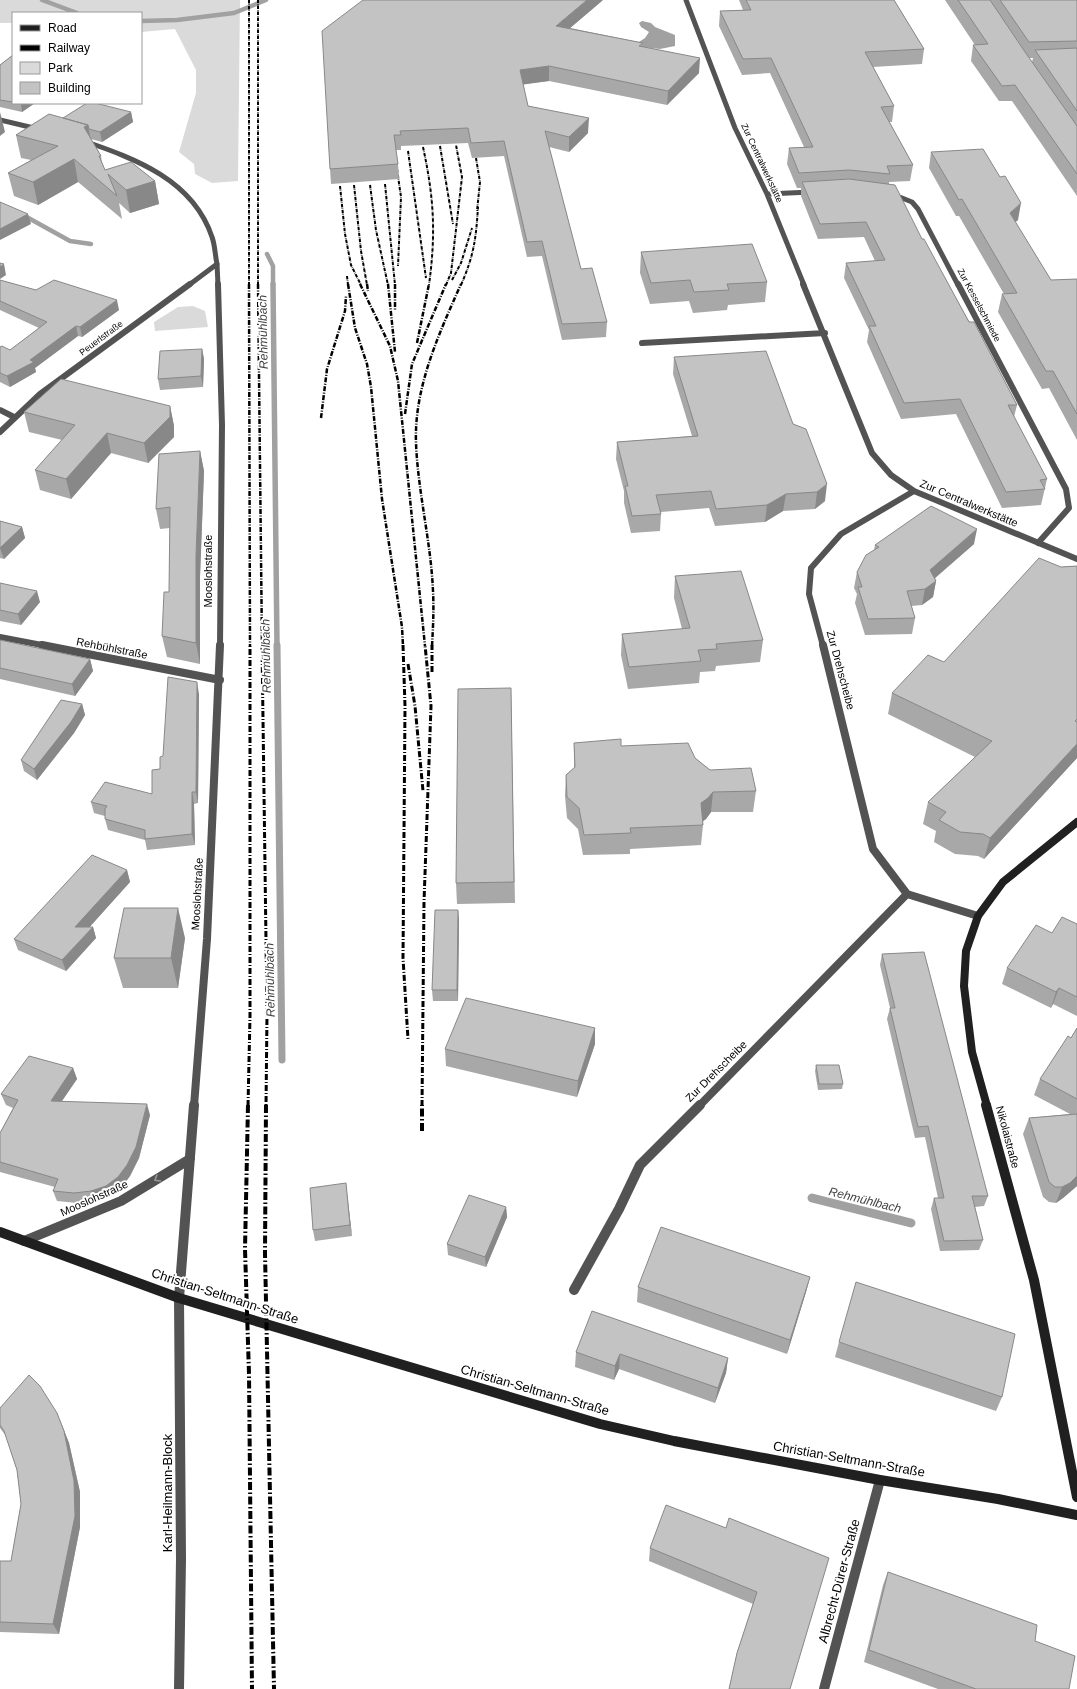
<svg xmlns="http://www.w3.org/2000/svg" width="1077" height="1689" font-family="Helvetica,sans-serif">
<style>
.green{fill:#dadada}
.water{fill:#a1a1a1}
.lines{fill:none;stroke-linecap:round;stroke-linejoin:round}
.stream-far3{stroke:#a1a1a1;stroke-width:4.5}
.stream-far2{stroke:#a1a1a1;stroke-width:5.5}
.stream-far1{stroke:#a1a1a1;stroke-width:7}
.stream{stroke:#a1a1a1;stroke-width:9}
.minor-far3{stroke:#535353;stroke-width:5}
.minor-far2{stroke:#535353;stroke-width:6}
.minor-far1{stroke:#535353;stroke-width:8}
.minor{stroke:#535353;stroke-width:10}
.tertiary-far1{stroke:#535353;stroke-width:5}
.tertiary{stroke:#535353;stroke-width:6}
.secondary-far1{stroke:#202020;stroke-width:8}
.secondary{stroke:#202020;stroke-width:10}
.rail-far3{stroke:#000;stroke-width:2;stroke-dasharray:3.5 1 0.5 1;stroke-linecap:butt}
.rail-far2{stroke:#000;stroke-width:2.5;stroke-dasharray:5 1.5 1 1.5;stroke-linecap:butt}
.rail-far1{stroke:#000;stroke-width:3;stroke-dasharray:6 2 1 2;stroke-linecap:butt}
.rail{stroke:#000;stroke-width:4;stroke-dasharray:8 2.5 1.5 2.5;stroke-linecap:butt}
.wall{fill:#a8a8a8;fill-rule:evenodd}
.shaded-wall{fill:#888}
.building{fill:#c3c3c3;stroke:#888}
.oneway{stroke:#989898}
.labels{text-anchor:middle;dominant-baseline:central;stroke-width:4;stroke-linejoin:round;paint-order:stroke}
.far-street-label{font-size:9px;fill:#000;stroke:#fff}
.street-label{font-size:11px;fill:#000;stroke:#fff}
.water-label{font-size:12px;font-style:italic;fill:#424242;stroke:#fff}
.near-street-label{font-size:13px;fill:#000;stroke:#fff}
</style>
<rect width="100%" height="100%" fill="#fff"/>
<path class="green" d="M0 0H240L238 181 212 183 195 174 194 164 179 152 196 93V70L175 29 141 32V13H13V23H0Z
M193 306 205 311 208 327 155 331 154 322 178 307Z"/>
<path class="water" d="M642 21 651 23 655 27 675 35V46L660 49 642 47 639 42 645 38 649 32 641 27 639 23Z"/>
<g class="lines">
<path class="stream-far3" d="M42 0 77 13
M141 21 177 20 234 13 266 0
M23 215 70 241 91 244
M267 254 273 266V285"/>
<path class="stream-far2" d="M273 284 277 646"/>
<path class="stream-far1" d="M277 645 282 1060"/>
<path class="stream" d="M812 1198 911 1223"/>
<path class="minor-far3" d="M686 0 735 128 767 194 804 285
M767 194 811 192
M892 194 912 202 918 209 958 285
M217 264 218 285"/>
<path class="minor-far2" d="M218 284 222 425 220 646
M803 284 872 453 891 475 914 491 1077 559
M958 284 1066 489 1069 508 1038 543
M642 343 825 333
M0 410 14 417
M0 637 47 646
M823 646 809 594 811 568 841 534 914 491"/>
<path class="minor-far1" d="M42 645 220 680
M823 645 873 849 907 894 978 916
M194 1106 207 939 220 645
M699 1106 907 894"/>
<path class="minor" d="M24 1241 121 1201 190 1159
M574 1290 619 1209 640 1165 700 1105
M179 1689 181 1559 179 1298 194 1105
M824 1689 880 1480"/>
<path class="tertiary-far1" d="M0 120 38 129
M84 141C136 159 193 180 212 237 215 245 215 255 217 264L189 285"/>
<path class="tertiary" d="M0 432 40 394 190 284"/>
<path class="secondary-far1" d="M987 1106 972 1052 964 986 966 951 978 916 1003 882 1077 822"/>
<path class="secondary" d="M986 1105 1034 1280 1077 1497
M0 1232 179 1298 600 1424 674 1441 880 1480 998 1499 1077 1515"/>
<path class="rail-far3" d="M249 0V285
M440 146 453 224
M423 147C434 198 436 233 429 285
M408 151 426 278
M476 158 480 182 477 211
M397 169 401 197 398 266
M385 184 395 285
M354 185 361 251 367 285
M370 185 376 230 388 285
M340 186 345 234 351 265 361 285
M347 276 348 285
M452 280 461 263 472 228
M258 285V0
M446 285 451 273 462 177 456 145
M461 285C474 255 476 239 478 207"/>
<path class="rail-far2" d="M249 284 250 646
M258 284 262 646
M348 284 355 328 367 364 371 387 382 499 402 627 403 646
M360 284 390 346 398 381 425 646
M367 284 368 291
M388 284 395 352
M395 284V310
M417 343 429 284
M405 414 412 364 446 284
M321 418 327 369 345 311 346 296
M432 646C433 628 434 610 433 591 431 542 418 493 416 443 414 387 439 334 461 284"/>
<path class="rail-far1" d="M262 645 267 1015 266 1106
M403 645 405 706 403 958 408 1039
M408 664 415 706 423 791
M432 672V645
M248 1106 250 1016V645
M422 1106 424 902 431 706 425 645"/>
<path class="rail" d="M248 1105 245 1249 249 1374 252 1689
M266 1105 265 1253 274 1689
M422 1131V1105"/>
</g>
<path class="wall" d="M603 0 570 28 643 43 642 47 699 73 667 105 549 81 523 84 528 106 588 133 569 152 549 147 581 269 607 322 606 337 562 340 542 256 527 257 504 156 472 158 468 143 401 146V150H396L398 164 399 179 331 184 330 169Z
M739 0H894L924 49 922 64 873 67 894 106 892 122H889L913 165 910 181 889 182V185L922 239 1017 405 1014 417 1047 479 1041 505 1002 508 956 414 901 419 867 342 869 330 844 278 846 263 875 261 864 237 818 239 801 196V188H797L787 164 789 148 804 147 770 73 742 75 719 26 720 11 743 10Z
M945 0H1077V196L1012 101H999L971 61 973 45H975ZM1029 58H1033L1032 62Z
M13 55V103H35L22 112 0 107V65Z
M131 112 133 122 102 142 91 139 101 156 102 163 105 170 155 181 159 204 130 213 119 203 122 219 78 182 38 205 14 196 8 173 31 160 21 158 16 135 63 118Z
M931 152 1018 220 1015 222 1051 280 1077 279V440L1049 388 1042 389 998 312 1002 294H1004L959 216H956L929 168Z
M641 252 767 282 765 302 728 305 727 310 693 313 689 301 650 304 640 273Z
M0 280 36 290 119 310 82 337 78 336 35 368 36 372 10 387 0 382V347L10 350 39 328 0 310Z
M202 349 204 359 203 387 160 390 158 379Z
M674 357 793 424 825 501 815 509 783 511 765 522 715 526 709 508 661 512V514L660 531 631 533 624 503V491L616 459 617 442 692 436 673 374Z
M170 406 174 426V437L148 463 111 453 71 499 40 490 35 470 62 440 29 432 24 412Z
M200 451 204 471 200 577V664L167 657 162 636 169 592 170 528 160 529 156 509Z
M0 521 22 527 25 538 4 559 0 558Z
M974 544 935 578 936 581 933 597 922 605 911 606 915 618 912 634 865 635 855 603 857 594 854 588 857 572 874 550 875 545Z
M1077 566V758L984 859 978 856 955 854 934 842 936 831 923 824 928 802 975 757 888 714 892 693 944 662 1061 567Z
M675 576 763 640 760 662 716 666 715 671 700 672 699 683 628 689 621 655 622 634 682 629 674 598Z
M0 583 40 602 21 625 0 621Z
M0 640 90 659 93 671 75 696 0 679Z
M511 688 515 903 457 904 456 883Z
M199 694 198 803 194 804 195 845 147 850 145 840 108 830 105 819V816L94 813 91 802 152 794 160 769 163 756Z
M82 704 85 715 74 733 37 780 24 771 21 760Z
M574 743 621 746 695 758 710 770 756 791 753 812H711L706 819 703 821V825L701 845 630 849V854L583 855 578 829 567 818 565 796 566 775 574 768Z
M127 870 130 882 89 927H93L96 938 66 971 18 950 14 939Z
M458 910 459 921 458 1001H433L432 990Z
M1077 924V1016L1053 1004 1051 1008 1002 984 1007 968Z
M185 938 178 988H123L114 958Z
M882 954 988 1196 984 1206 975 1207 983 1240 979 1250 940 1251 931 1209 934 1198H938L925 1137 915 1138 887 1019 890 1008 880 965Z
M595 1028V1044L577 1097 446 1066 445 1049Z
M1077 1028V1186L1063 1198 1056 1203 1049 1202 1043 1197 1023 1134 1029 1118 1070 1114 1034 1095 1040 1079 1071 1038Z
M816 1065 843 1084 842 1089 818 1090 815 1071Z
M73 1068 77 1079 62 1101 150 1115 139 1158 130 1176 121 1188 109 1196 95 1201 77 1203 57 1201 53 1191 55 1187 0 1172V1133L13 1108 6 1105 1 1094Z
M346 1183 352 1236 315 1241 313 1230Z
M506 1207 507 1217 486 1267 448 1255 447 1244Z
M810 1277 806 1292 787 1354 637 1302 638 1287Z
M839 1342 1002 1397 996 1411 835 1357Z
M576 1352 728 1358 726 1373 715 1403 619 1369 614 1380 575 1367Z
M0 1408 62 1425 69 1443 80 1492V1527L59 1634 0 1632V1561H11L21 1504 17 1470 6 1436 0 1428Z
M726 1528 829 1558 729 1689 737 1653 753 1604 649 1561 650 1548Z
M888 1572 1035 1641 1069 1689H938L864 1662 883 1585Z"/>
<path class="shaded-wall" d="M587 0H603L556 40V26Z
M700 58 699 73 667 105 668 91Z
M549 66V81L520 85V70Z
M22 103H35L22 112 21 104Z
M0 112 5 132 0 136Z
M131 112 133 122 102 142 100 132Z
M589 118 588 133 569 152V137Z
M88 125 92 148 84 127Z
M74 159 78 182 38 205 33 182Z
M155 181 159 204 130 213 126 190Z
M1021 203 1018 220 1006 230 1010 213Z
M28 214 31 224 0 240V229Z
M4 264 6 275 0 279V267Z
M117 300 119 310 82 337 80 327Z
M76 326 78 336 35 368 36 372 10 387 7 376Z
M202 349 204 359 203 387 201 376Z
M170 406 174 426V437L148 463 144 443Z
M107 433 111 453 71 499 66 479Z
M200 451 204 471 200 577V664L196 643V556Z
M827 484 825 501 815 509 817 492Z
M786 494 783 511 765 522 767 505Z
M22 527 25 538 4 559 0 548Z
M977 529 974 544 927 585 930 570Z
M936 581 933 597 922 605 925 589Z
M37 591 40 602 21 625 18 614Z
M90 659 93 671 75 696 72 684Z
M197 682 199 694 198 803 196 792Z
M82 704 85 715 74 733 37 780 34 769Z
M1077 744V758L984 859 990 838Z
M192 792 194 804 195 845 192 834Z
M713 792 711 812 706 819 699 824 701 803Z
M127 870 130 882 79 939 75 927Z
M178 908 185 938 178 988 171 958Z
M458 910 459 921 458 1001 457 990Z
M93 927 96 938 66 971 62 960Z
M1059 988 1053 1004 1051 1008 1056 992Z
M595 1028V1044L577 1097 578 1081Z
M73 1068 77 1079 55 1111 51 1101Z
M147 1104 150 1115 139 1158 130 1176 121 1188 109 1196 95 1201 91 1191Z
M1077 1176V1186L1063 1198 1056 1203 1062 1187Z
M346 1183 347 1194 352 1236 350 1225Z
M506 1207 507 1217 486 1267 485 1257Z
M810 1277 806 1292 787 1354 790 1340Z
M620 1354 619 1369 614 1380 615 1366Z
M728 1358 726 1373 715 1403 718 1388Z
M57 1413 69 1443 80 1492V1527L59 1634 53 1624Z"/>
<path class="building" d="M363 0H587L556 26 643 43 639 46 700 58 668 91 549 66 520 70 528 106 589 118 569 137 545 131 581 269 592 268 607 322 562 324 542 241 527 242 504 141 471 143 468 128 400 131 401 135H394L398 164 330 169 322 31Z
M746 0H894L924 49 865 52 894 106 881 107 913 165 887 166 890 174 849 170 799 173 789 148 813 147 771 58 743 59 720 11 751 10Z
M958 0H990L1023 49 1077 126V174L1015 85 1002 86 973 45 988 44Z
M1000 0H1077V41L1029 42Z
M1077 48V111L1035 50Z
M13 55V102L0 100V65Z
M87 103H95L131 112 100 132 89 129 88 125 63 118Z
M49 114 88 125 84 127 101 156H99L105 170 131 162 155 181 126 190 108 174 117 196 74 159 33 182 8 173 58 146 16 135Z
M983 149 1000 177 1005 176 1021 203 1010 213 1051 280 1077 279V414L1053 371H1046L1002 294 1017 293 962 199 959 200 931 152Z
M849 179 895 185 922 239H924L969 322H974L1017 405H1008L1047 479 1040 480 1045 489 1006 492 960 399 904 403 869 326H876L846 263 885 260 866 222 820 224 802 182Z
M0 202 28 214 0 229Z
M752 244 767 282 727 284 729 290 694 292 690 280 651 283 641 252Z
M0 263 4 264 0 267Z
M0 280 36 290 54 280 117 300 80 327 76 326 30 360 34 362 7 376 0 373V347L2 346 10 350 47 322 0 301Z
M202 349 201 376 158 379 160 351Z
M766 351 793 424 806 429 827 484 817 492 786 494 767 505 716 509 711 491 656 495 661 514 632 516 625 486H628L617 442 698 436 674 357Z
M61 379 170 406V417L144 443 107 433 66 479 35 470 75 425 24 412Z
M200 451 196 556V643L162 636 164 592H169L170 507 156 509 159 454Z
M931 506 977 529 930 570 936 581 925 589 907 591 915 618 868 619 858 587H862L857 572 866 555 879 547 875 545Z
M0 521 22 527 0 548Z
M1039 558 1061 567 1077 566V719L1075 721 1077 722V744L990 838 983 834 960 832 939 820 946 812 928 802 992 741 892 693 928 655 944 662Z
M741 571 763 640 716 644 717 649 698 650 701 661 629 667 622 634 690 628 675 576Z
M0 583 37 591 18 614 0 610Z
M0 640 90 659 72 684 0 668Z
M168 677 197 682 196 792H192V834L145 839V830L105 819V809L107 806 91 802 105 782 152 794V770L160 769V757L163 756Z
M511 688 514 882 456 883 458 689Z
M61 700 82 704 71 722 34 769 21 760Z
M621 739V746L688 743 695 758 710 770 751 768 756 791 713 792 708 798 701 803 703 825 630 828 631 833 584 835 579 808 567 797 566 775 575 767 574 743Z
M92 855 127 870 75 927H93L62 960 14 939Z
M124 908H178L171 958H114Z
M435 910H458L457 990H432Z
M1062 917 1077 924V997L1059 988 1056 992 1007 968 1036 925 1052 933Z
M924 952 988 1196H972L983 1240 944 1241 934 1198H944L928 1126 918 1127 890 1008H895L882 954Z
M466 998 595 1028 578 1081 445 1049Z
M1077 1028V1099L1040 1079 1068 1036 1071 1038Z
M29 1056 73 1068 51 1101 147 1104 136 1147 127 1165 118 1177 106 1186 91 1191 74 1193 53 1191 58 1179 0 1162V1133L18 1100 1 1094Z
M816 1065H839L843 1084H819Z
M1077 1114V1176L1070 1183 1062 1187H1055L1049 1182 1029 1118Z
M346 1183 350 1225 313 1230 310 1188Z
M469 1195 506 1207 485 1257 447 1244Z
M661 1227 810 1277 790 1340 638 1287Z
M856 1282 1015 1334 1002 1397 839 1342Z
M592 1311 728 1358 718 1388 620 1354 615 1366 576 1352Z
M29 1375 40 1386 57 1413 64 1431 74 1481 75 1516 53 1624 0 1622V1561H11L21 1504 17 1470 4 1431 0 1425V1408Z
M666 1505 726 1528 729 1518 829 1558 790 1689H729L737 1653 757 1592 650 1548Z
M888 1572 1037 1625 1035 1641 1075 1656 1069 1689H976L869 1650Z"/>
<defs><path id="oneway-chevron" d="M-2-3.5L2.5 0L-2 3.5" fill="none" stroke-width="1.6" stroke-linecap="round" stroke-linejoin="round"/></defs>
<use class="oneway" href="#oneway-chevron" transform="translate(157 1179) rotate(149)"/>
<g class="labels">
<g class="far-street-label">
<text transform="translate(762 163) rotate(65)">Zur Centralwerkstätte</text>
<text transform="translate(979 305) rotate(62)">Zur Kesselschmiede</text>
<text transform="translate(101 338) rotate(-37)">Peuerlstraße</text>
</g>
<g class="street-label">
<text transform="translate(969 503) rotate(23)">Zur Centralwerkstätte</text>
<text transform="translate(208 571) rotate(-90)">Mooslohstraße</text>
<text transform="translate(112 648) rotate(11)">Rehbühlstraße</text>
<text transform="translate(841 670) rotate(75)">Zur Drehscheibe</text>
<text transform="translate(197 894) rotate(-87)">Mooslohstraße</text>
<text transform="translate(716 1071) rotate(-45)">Zur Drehscheibe</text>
<text transform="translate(1008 1137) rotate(75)">Nikolaistraße</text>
<text transform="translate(94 1198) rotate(-24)">Mooslohstraße</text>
</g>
<g class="water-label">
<text transform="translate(263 332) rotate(-91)">Rehmühlbach</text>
<text transform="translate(266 656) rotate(-91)">Rehmühlbach</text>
<text transform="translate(270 980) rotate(-91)">Rehmühlbach</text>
<text transform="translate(865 1200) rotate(14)">Rehmühlbach</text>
</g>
<g class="near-street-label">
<text transform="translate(225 1296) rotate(18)">Christian-Seltmann-Straße</text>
<text transform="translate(535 1390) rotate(16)">Christian-Seltmann-Straße</text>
<text transform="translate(849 1459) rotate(10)">Christian-Seltmann-Straße</text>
<text transform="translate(167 1493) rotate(-90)">Karl-Heilmann-Block</text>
<text transform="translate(839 1581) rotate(-75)">Albrecht-Dürer-Straße</text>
</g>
</g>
<rect x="12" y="12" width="130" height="92" fill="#ffffff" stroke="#999999"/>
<rect x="20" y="25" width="20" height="6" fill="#202020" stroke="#999999"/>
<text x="48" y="32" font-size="12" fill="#000000">Road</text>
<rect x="20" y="45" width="20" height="6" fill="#000000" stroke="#999999"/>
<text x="48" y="52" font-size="12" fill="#000000">Railway</text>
<rect x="20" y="62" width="20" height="12" fill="#dadada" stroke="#999999"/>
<text x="48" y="72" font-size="12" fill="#000000">Park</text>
<rect x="20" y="82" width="20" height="12" fill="#c3c3c3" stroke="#999999"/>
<text x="48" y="92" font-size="12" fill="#000000">Building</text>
</svg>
